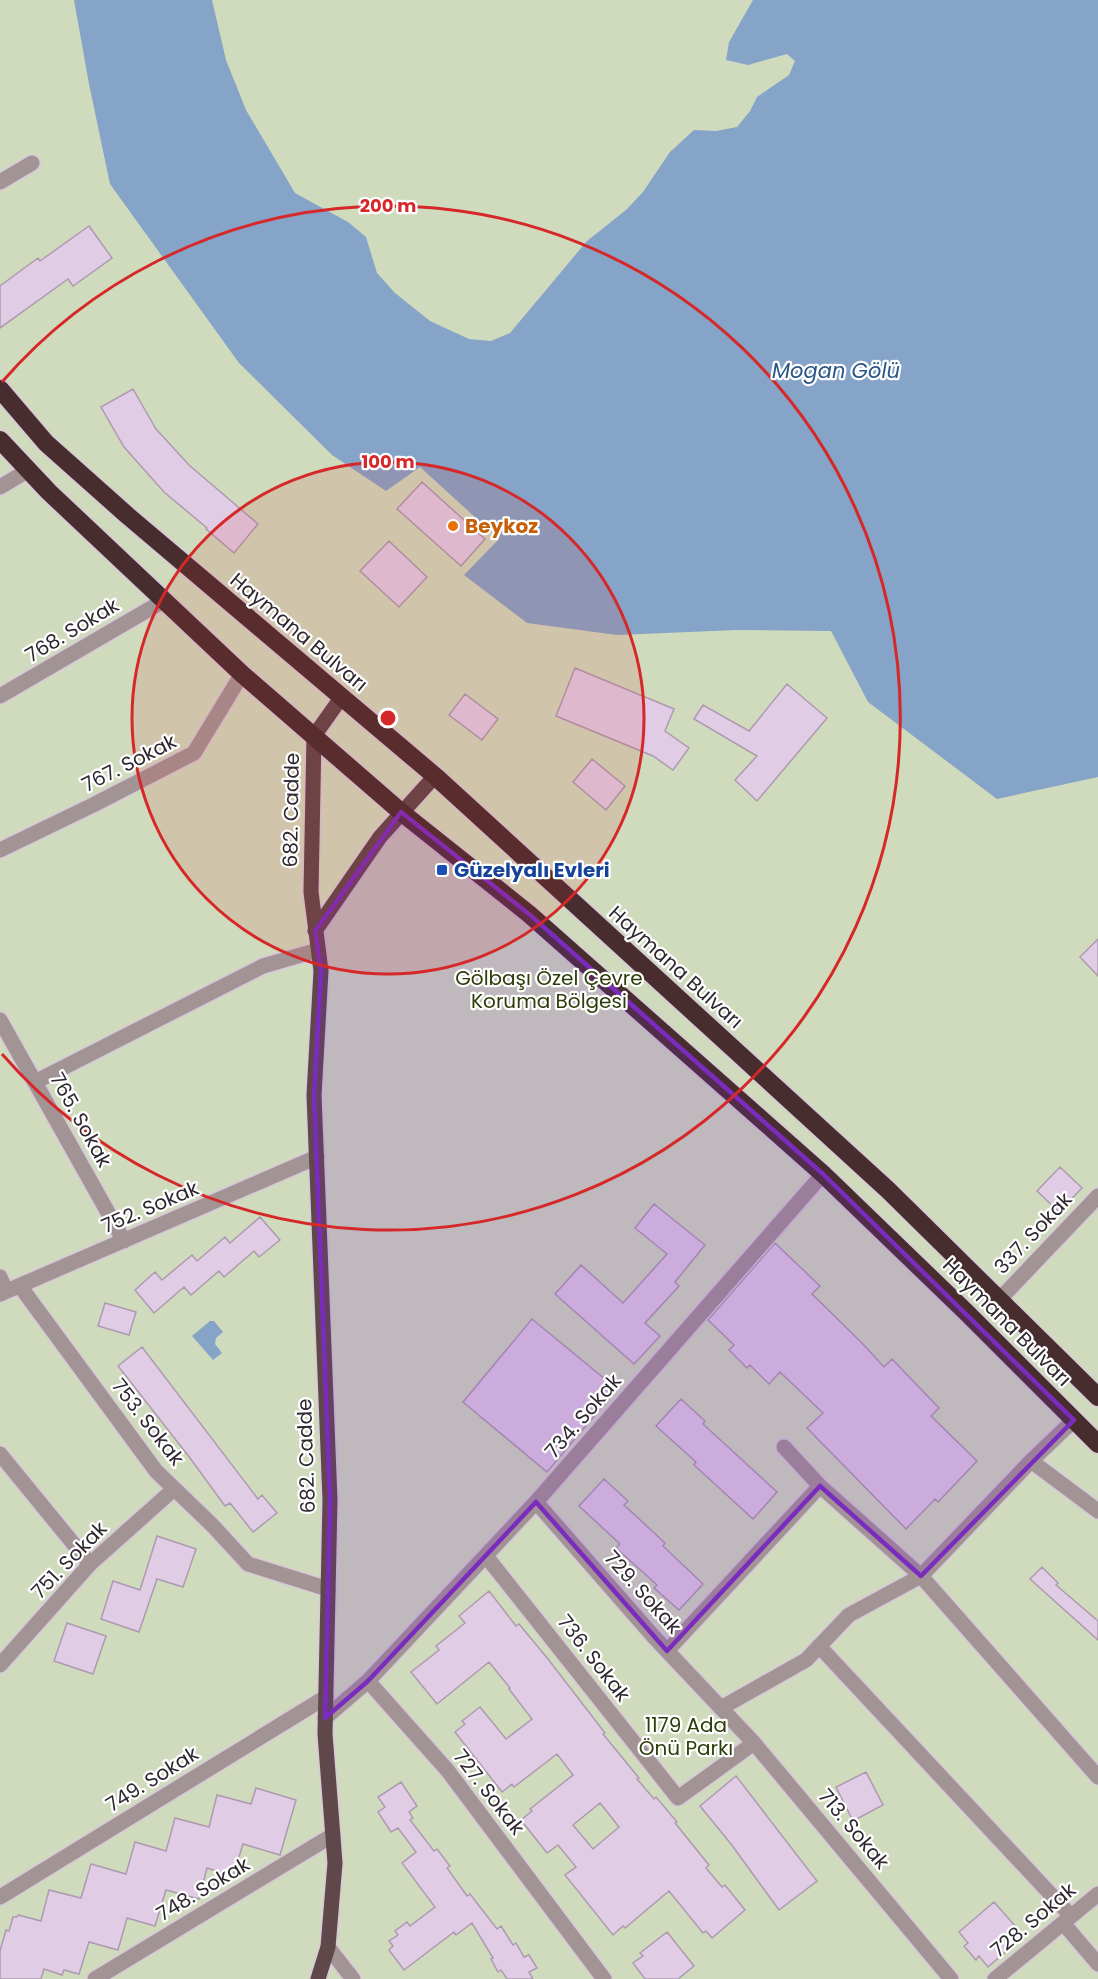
<svg xmlns="http://www.w3.org/2000/svg" width="1098" height="1979" font-family="Poppins,sans-serif">
<style>
.green{fill:#d0dbbd}
.water{fill:#86a4c7}
.building{fill:#e0cce4;stroke:#ad9ab1;stroke-width:1.5;fill-rule:evenodd}
.lines{fill:none;stroke-linecap:round;stroke-linejoin:round}
.minor-casing{stroke:#d7c8da;stroke-width:18}
.major-casing{stroke:#d7c8da;stroke-width:18}
.highway-casing{stroke:#d7c8da;stroke-width:21}
.minor{stroke:#a29394;stroke-width:15}
.major{stroke:#604749;stroke-width:15}
.highway{stroke:#482d2f;stroke-width:18}
.marked{fill:#7b2cbf;fill-opacity:0.2;stroke:#7b2cbf;stroke-width:4.5;stroke-linejoin:round}
.ring{fill:none;stroke:#d62828;stroke-width:3}
.food-dot{fill:#e8710a;stroke:#fff;stroke-width:2}
.transit-dot{fill:#1a4fb4;stroke:#fff;stroke-width:2}
.labels{text-anchor:middle;dominant-baseline:central;stroke-width:4.5;stroke-linejoin:round;paint-order:stroke}
.food-label{font-size:20px;font-weight:bold;fill:#c56008;stroke:#fff;text-anchor:start}
.street-label{font-size:20px;fill:#2e2730;stroke:#fff}
.transit-label{font-size:20px;font-weight:bold;fill:#164399;stroke:#fff;text-anchor:start}
.park-label{font-size:20px;fill:#2e3c0a;stroke:#fff}
.water-label{font-size:21px;font-style:italic;fill:#2b5686;stroke:#fff}
.centre{fill:#d62828;stroke:#fff;stroke-width:3}
.ring-label{font-size:18px;text-anchor:middle;font-weight:bold;fill:#d62828;stroke:#fff;stroke-width:4.5;stroke-linejoin:round;paint-order:stroke}
</style>
<rect width="100%" height="100%" fill="#fcebff"/>
<path class="green" d="M0 0H1098V1979H0Z"/>
<path class="water" d="M74 0H212L226 60 246 110 295 193 348 222 366 237 377 273 395 293 430 321 469 339 491 341 510 333 587 241 626 210 643 192 670 152 694 130 716 131 737 127 750 111 757 97 789 75 795 61 787 54 748 65 726 60 729 42 753 0H1098V777L997 799 868 702 831 631 737 630 617 635 527 623 464 575 499 539 420 467 386 491 332 455 239 363 110 184 89 84Z
M210 1321H214L223 1332 216 1338 215 1344 222 1353 213 1360 192 1336Z"/>
<path class="building" d="M89 226 112 258 73 286 68 279 0 328V286L38 258 40 261Z
M133 389 156 429 189 465 258 524 234 553 206 529 207 528 164 492 124 447 101 407Z
M422 482 485 539 461 566 397 509Z
M389 541 427 577 399 607 360 571Z
M575 668 674 709 665 731 689 748 673 770 653 756 556 716Z
M787 684 827 718 757 801 735 780 757 756 694 719 703 705 749 731Z
M465 694 498 719 482 740 449 715Z
M592 759 625 786 606 810 573 782Z
M1098 939V976L1080 957Z
M1060 1167 1082 1188 1059 1212 1037 1191Z
M654 1204 705 1245 675 1282 679 1286 645 1323 660 1336 634 1364 555 1294 581 1265 623 1303 667 1254 635 1228Z
M260 1217 280 1240 259 1257 254 1251 224 1277 219 1271 191 1295 184 1287 154 1313 135 1290 155 1272 162 1280 192 1255 197 1261 225 1237 230 1243Z
M775 1243 820 1286 812 1294 862 1343 884 1367 892 1359 939 1408 931 1416 977 1461 938 1502 935 1499 906 1529 807 1428 823 1413 780 1372 769 1384 750 1365 747 1368 729 1350 734 1345 708 1320Z
M105 1303 136 1312 129 1335 98 1326Z
M532 1319 617 1389 547 1472 463 1402Z
M142 1347 258 1499 262 1495 277 1513 253 1532 230 1503 225 1506 190 1458 118 1366Z
M681 1399 705 1421 703 1424 777 1492 753 1519 694 1465 696 1462 656 1426Z
M604 1479 628 1501 624 1505 665 1543 663 1546 703 1584 679 1610 654 1588 657 1585 616 1548 620 1544 579 1506Z
M157 1536 196 1549 183 1587 157 1579 139 1632 101 1619 113 1581 140 1590Z
M1042 1567 1058 1583 1056 1585 1098 1621V1640L1030 1579Z
M489 1591 516 1626 519 1624 548 1659 605 1733 603 1734 639 1778 637 1779 654 1799 656 1797 677 1822 675 1823 709 1865 706 1868 722 1887 725 1885 745 1910 712 1938 706 1931 703 1933 669 1891 625 1928 623 1926 613 1935 565 1875 576 1867 558 1845 547 1853 521 1820 532 1811 530 1809 573 1775 557 1754 514 1787 512 1784 502 1792 455 1732 465 1724 462 1721 480 1707 506 1739 532 1719 509 1689 510 1688 489 1662 437 1704 411 1672 439 1650 436 1646 465 1623 459 1616ZM600 1803 619 1827 593 1849 573 1825Z
M67 1623 106 1636 93 1674 54 1661Z
M866 1772 883 1805 853 1821 836 1787Z
M736 1776 817 1881 779 1910 731 1844 700 1806Z
M401 1782 417 1806 409 1812 413 1818 410 1820 434 1851 437 1849 450 1866 447 1868 467 1896 470 1894 497 1929 501 1926 513 1945 516 1943 524 1957 529 1955 537 1968 529 1972 533 1979H507L501 1970 498 1972 491 1959 493 1958 472 1923 456 1935 454 1932 404 1970 389 1950 393 1946 389 1941 398 1935 395 1931 407 1922 410 1926 435 1907 402 1863 416 1852 398 1828 391 1832 378 1812 385 1807 378 1797Z
M256 1788 296 1800 280 1855 243 1844 233 1876 207 1868 199 1899 166 1890 155 1926 127 1918 118 1950 89 1942 79 1974 64 1970 62 1975 44 1969 41 1979H0V1951L6 1930 9 1931 13 1917H17L18 1915 41 1921 49 1890 81 1898 91 1864 126 1874 135 1842 166 1851 175 1818 209 1827 217 1795 251 1804Z
M994 1902 1024 1936 988 1967 979 1956 976 1960 964 1946 968 1943 959 1932Z
M667 1932 694 1966 678 1979H645L633 1963 643 1956 640 1953Z"/>
<g class="lines">
<g class="minor-casing">
<path id="minor" d="M0 182 32 163
M0 487 27 471
M0 696 165 600
M0 850 95 804 194 753 242 674
M0 1020 124 1241
M35 1082 263 966 318 950
M0 1277 6 1291
M20 1286 156 1471 213 1526 248 1564 328 1589
M0 1294 317 1157
M999 1300 1098 1196
M784 1447 820 1486 921 1576 1098 1777
M0 1454 90 1564
M1031 1461 1098 1511
M536 1502 653 1636 754 1743 951 1979
M486 1556 678 1798 754 1743
M819 1646 1071 1916
M667 1651 820 1486
M0 1665 90 1564 174 1489
M368 1681 536 1502 823 1174
M721 1708 806 1660 849 1615 921 1576 1031 1461 1074 1420
M325 1718 368 1681 448 1771 604 1979
M0 1897 326 1697
M1063 1923 1098 1964
M328 1947 353 1979
M95 1979 333 1835
M995 1979 1098 1894"/>
</g>
<g class="major-casing">
<path id="major" d="M315 931 380 837 435 776
M318 1979 328 1947 335 1863 325 1734 330 1500 314 1095 321 971 311 892 314 736 341 698"/>
</g>
<g class="highway-casing">
<path id="highway" d="M0 389 46 443 128 516 435 776 888 1190 1098 1397
M0 440 49 492 242 674 401 812 529 914 823 1174 966 1312 1098 1444"/>
</g>
<use href="#minor" class="minor"/>
<use href="#major" class="major"/>
<use href="#highway" class="highway"/>
</g>
<path class="marked" d="M401 812 529 914 823 1174 1074 1420 921 1576 820 1486 667 1651 536 1502 368 1681 325 1718 330 1500 314 1095 321 971 315 931Z"/>
<circle cx="388" cy="718" r="256" fill="#d62828" fill-opacity=".12"/>
<g class="ring">
<circle cx="388" cy="718" r="256"/>
<path d="M2 382A512 512 0 1 1 2 1054"/>
</g>
<circle class="food-dot" cx="453" cy="526" r="6"/>
<rect class="transit-dot" x="436" y="864" width="12" height="12" rx="3"/>
<g class="labels">
<g class="food-label">
<text x="465" y="526">Beykoz</text>
</g>
<g class="street-label">
<text transform="translate(72 630) rotate(-31)">768. Sokak</text>
<text transform="translate(299 632) rotate(40)">Haymana Bulvarı</text>
<text transform="translate(129 763) rotate(-27)">767. Sokak</text>
<text transform="translate(291 810) rotate(-89)">682. Cadde</text>
<text transform="translate(676 967) rotate(42)">Haymana Bulvarı</text>
<text transform="translate(81 1120) rotate(61)">765. Sokak</text>
<text transform="translate(150 1207) rotate(-23)">752. Sokak</text>
<text transform="translate(1033 1233) rotate(-47)">337. Sokak</text>
<text transform="translate(1007 1322) rotate(45)">Haymana Bulvarı</text>
<text transform="translate(583 1416) rotate(-49)">734. Sokak</text>
<text transform="translate(148 1422) rotate(52)">753. Sokak</text>
<text transform="translate(306 1456) rotate(-92)">682. Cadde</text>
<text transform="translate(69 1560) rotate(-46)">751. Sokak</text>
<text transform="translate(643 1592) rotate(48)">729. Sokak</text>
<text transform="translate(594 1658) rotate(52)">736. Sokak</text>
<text transform="translate(152 1779) rotate(-32)">749. Sokak</text>
<text transform="translate(489 1792) rotate(52)">727. Sokak</text>
<text transform="translate(854 1829) rotate(50)">713. Sokak</text>
<text transform="translate(203 1889) rotate(-31)">748. Sokak</text>
<text transform="translate(1033 1920) rotate(-40)">728. Sokak</text>
</g>
<g class="transit-label">
<text x="454" y="870">Güzelyalı Evleri</text>
</g>
<g class="park-label">
<text x="549" y="978">Gölbaşı Özel Çevre<tspan x="549" dy="23">Koruma Bölgesi</tspan></text>
<text x="686" y="1725">1179 Ada<tspan x="686" dy="23">Önü Parkı</tspan></text>
</g>
<g class="water-label">
<text x="836" y="370">Mogan Gölü</text>
</g>
</g>
<circle cx="388" cy="718" r="9" class="centre"/>
<g class="ring-label">
<text x="388" y="212">200 m</text>
<text x="388" y="468">100 m</text>
</g>
</svg>
